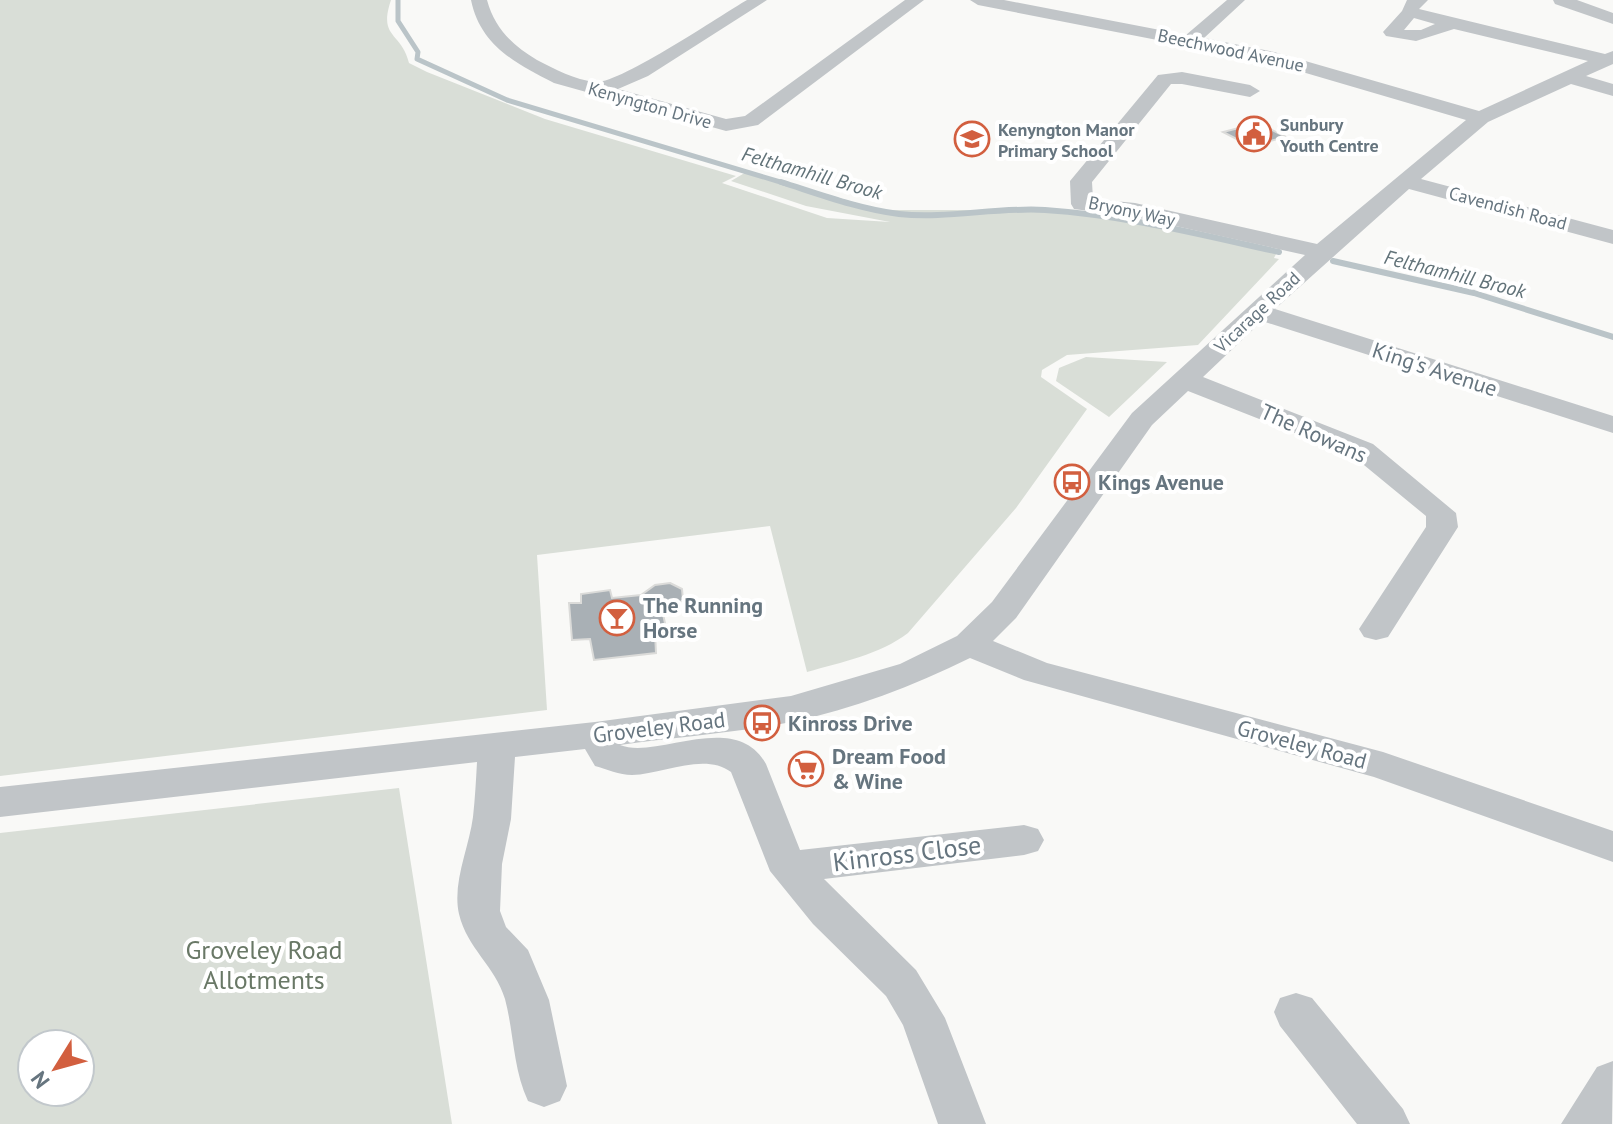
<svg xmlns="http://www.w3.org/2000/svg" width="1613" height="1124" font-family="'PT Sans',sans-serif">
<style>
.green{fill:#d9ded7;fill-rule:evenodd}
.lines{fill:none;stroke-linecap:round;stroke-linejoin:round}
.stream-far1{stroke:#bac4c8;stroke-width:5}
.stream{stroke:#bac4c8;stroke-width:6}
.building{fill:#a9b0b5;stroke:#dbdbd9;stroke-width:2}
.minor{fill:#c1c5c8;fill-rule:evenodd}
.labels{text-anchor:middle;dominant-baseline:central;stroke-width:8;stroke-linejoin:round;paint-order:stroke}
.far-street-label{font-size:18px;fill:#66757f;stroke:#fff}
.far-poi-label{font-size:18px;font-weight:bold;fill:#66757f;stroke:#fff;text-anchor:start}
.far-water-label{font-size:20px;font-style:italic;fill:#627379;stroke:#fff}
.street-label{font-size:22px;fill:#66757f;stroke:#fff}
.poi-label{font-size:22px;font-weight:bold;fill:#66757f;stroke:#fff;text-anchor:start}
.near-street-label{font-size:26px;fill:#66757f;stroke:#fff}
.near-park-label{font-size:26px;fill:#697866;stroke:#fff}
</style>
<rect width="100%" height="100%" fill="#f9f9f7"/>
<path class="green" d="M0 0H391C378 39 401 31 409 63L427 72 545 119 736 176 722 183 827 218 890 222 806 206 731 181 748 171 880 210H1055L1102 214 1278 250 1274 258 1279 259 1198 345 1067 355 1042 370 1041 377 1087 409 1016 508 908 633C879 655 842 662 807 672L770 526 537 555 547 710 0 776Z
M1086 357 1167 362 1109 417 1056 381 1059 368Z
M399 788 452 1124H0V833ZM32 1044H80V1092H32Z"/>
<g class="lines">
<path class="stream-far1" d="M398 0V21L418 52 417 59 507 100 787 184"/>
<path class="stream" d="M781 182C819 194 859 209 899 214 947 219 997 207 1045 210 1124 215 1202 235 1279 252
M1333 261 1474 293 1613 337"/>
</g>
<path class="building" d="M1258 123 1286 137 1250 146 1223 132Z
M670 583 682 589 683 600 663 614 666 628 655 633 656 653 594 660 590 639 572 640 569 603H581V594L610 590 612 598 641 595 655 585Z"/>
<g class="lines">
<path class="minor" d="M471 0H487C495 29 512 45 537 60 555 69 575 80 595 82 618 85 721 15 747 0H767L648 76 618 89 726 119 745 116 905 0H924L758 125 726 131 554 83C516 64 480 45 471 0Z
M970 0H1004L1186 35 1227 0H1245L1204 38 1274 52 1479 111 1588 61 1454 29 1416 41 1386 36 1383 32 1402 11 1407 0H1428L1419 9 1605 54 1613 51V64L1586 76 1613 84V96L1571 84 1488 122 1421 179 1613 230V244L1409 189 1275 309 1613 416V433L1262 321 1203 377 1373 444 1456 513 1458 527 1388 637 1376 640 1364 637 1359 629 1426 527V516L1353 456 1188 391 1152 425 1016 618 993 641 1047 663 1383 752 1613 831V862L1374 777 1024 680 970 658C913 686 853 709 791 722 735 733 677 737 620 745 657 760 735 709 766 764L800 850 1024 825 1038 829 1044 840 1038 851 1024 855 824 879 916 970 945 1018 986 1124H938L903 1025 886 996 813 924 770 871 731 772C705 752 662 774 632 775 619 775 607 769 595 766L585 749 515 757 511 819 502 864 500 911 506 927 528 950 549 1000 567 1086 560 1101 544 1107 528 1101C513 1069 514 1033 505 999 495 966 467 948 459 914 452 883 469 848 473 817 475 799 476 780 477 762L0 817V787L595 722 791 696 900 664 957 636 992 602 1132 413 1305 255 1135 217 1074 209 1071 204 1070 181 1158 75 1182 72 1250 85 1260 91 1250 97 1182 84H1171L1092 182 1093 199 1135 203 1317 244 1466 120 1265 61 978 5ZM1414 18 1435 24 1421 30H1404Z
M1553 0H1577L1613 13V24L1555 4Z
M1296 993 1312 998 1403 1109 1410 1124H1357L1280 1026 1274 1012 1280 998Z
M1613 1061 1612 1124H1561L1597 1067Z"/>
</g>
<defs>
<g id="civic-ring" transform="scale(1.8)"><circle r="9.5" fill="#fff" stroke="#d25f3f" stroke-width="1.5"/><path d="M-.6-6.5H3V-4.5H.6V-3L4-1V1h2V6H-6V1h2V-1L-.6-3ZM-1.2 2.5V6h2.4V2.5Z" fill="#d25f3f"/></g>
<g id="school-ring" transform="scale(1.8)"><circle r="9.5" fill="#fff" stroke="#d25f3f" stroke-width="1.5"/><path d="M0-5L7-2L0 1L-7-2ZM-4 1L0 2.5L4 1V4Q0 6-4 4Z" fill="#d25f3f"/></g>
<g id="bus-ring" transform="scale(1.8)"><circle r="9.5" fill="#fff" stroke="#d25f3f" stroke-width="1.5"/><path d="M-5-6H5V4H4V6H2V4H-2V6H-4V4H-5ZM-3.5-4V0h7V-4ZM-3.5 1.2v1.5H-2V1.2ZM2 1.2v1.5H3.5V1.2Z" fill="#d25f3f"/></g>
<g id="bar-ring" transform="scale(1.8)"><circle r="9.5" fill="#fff" stroke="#d25f3f" stroke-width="1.5"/><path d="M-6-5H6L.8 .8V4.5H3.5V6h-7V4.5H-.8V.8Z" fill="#d25f3f"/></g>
<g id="supermarket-ring" transform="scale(1.8)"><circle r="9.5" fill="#fff" stroke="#d25f3f" stroke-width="1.5"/><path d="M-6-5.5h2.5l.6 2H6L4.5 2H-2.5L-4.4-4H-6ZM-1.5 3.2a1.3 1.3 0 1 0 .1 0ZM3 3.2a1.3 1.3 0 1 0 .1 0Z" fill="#d25f3f"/></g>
</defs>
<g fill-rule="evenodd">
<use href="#civic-ring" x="1254" y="134"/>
<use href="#school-ring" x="972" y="139"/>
<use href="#bus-ring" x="1072" y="482"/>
<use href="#bar-ring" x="617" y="618"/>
<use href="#bus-ring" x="762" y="723"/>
<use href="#supermarket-ring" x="806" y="769"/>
</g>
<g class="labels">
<g class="far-street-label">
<text transform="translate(1231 50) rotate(12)">Beechwood Avenue</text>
<text transform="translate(650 105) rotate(16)">Kenyngton Drive</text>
<text transform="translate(1508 208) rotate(15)">Cavendish Road</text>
<text transform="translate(1132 211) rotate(12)">Bryony Way</text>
<text transform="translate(1257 312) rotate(-43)">Vicarage Road</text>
</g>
<g class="far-poi-label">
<text x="1280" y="124">Sunbury<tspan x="1280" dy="21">Youth Centre</tspan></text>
<text x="998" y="129">Kenyngton Manor<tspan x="998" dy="21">Primary School</tspan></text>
</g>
<g class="far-water-label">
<text transform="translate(812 173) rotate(16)">Felthamhill Brook</text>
<text transform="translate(1455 274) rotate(14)">Felthamhill Brook</text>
</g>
<g class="street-label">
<text transform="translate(1435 369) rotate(18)">King's Avenue</text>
<text transform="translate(1314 433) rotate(24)">The Rowans</text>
<text transform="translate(659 727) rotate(-7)">Groveley Road</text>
<text transform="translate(1302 744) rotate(15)">Groveley Road</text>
</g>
<g class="poi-label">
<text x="1098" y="482">Kings Avenue</text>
<text x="643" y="605">The Running<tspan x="643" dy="25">Horse</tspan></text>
<text x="788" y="723">Kinross Drive</text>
<text x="832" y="756">Dream Food<tspan x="832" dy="25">&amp; Wine</tspan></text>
</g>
<g class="near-street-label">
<text transform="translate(907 853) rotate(-7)">Kinross Close</text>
</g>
<g class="near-park-label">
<text x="264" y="949">Groveley Road<tspan x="264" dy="30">Allotments</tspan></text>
</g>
</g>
<g transform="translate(56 1068) rotate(233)"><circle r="38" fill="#ffffff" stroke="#c2c8cc" stroke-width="2"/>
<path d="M0-6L14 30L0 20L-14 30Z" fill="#d25f3f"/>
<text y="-12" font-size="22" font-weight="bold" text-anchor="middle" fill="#66757f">N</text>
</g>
</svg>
